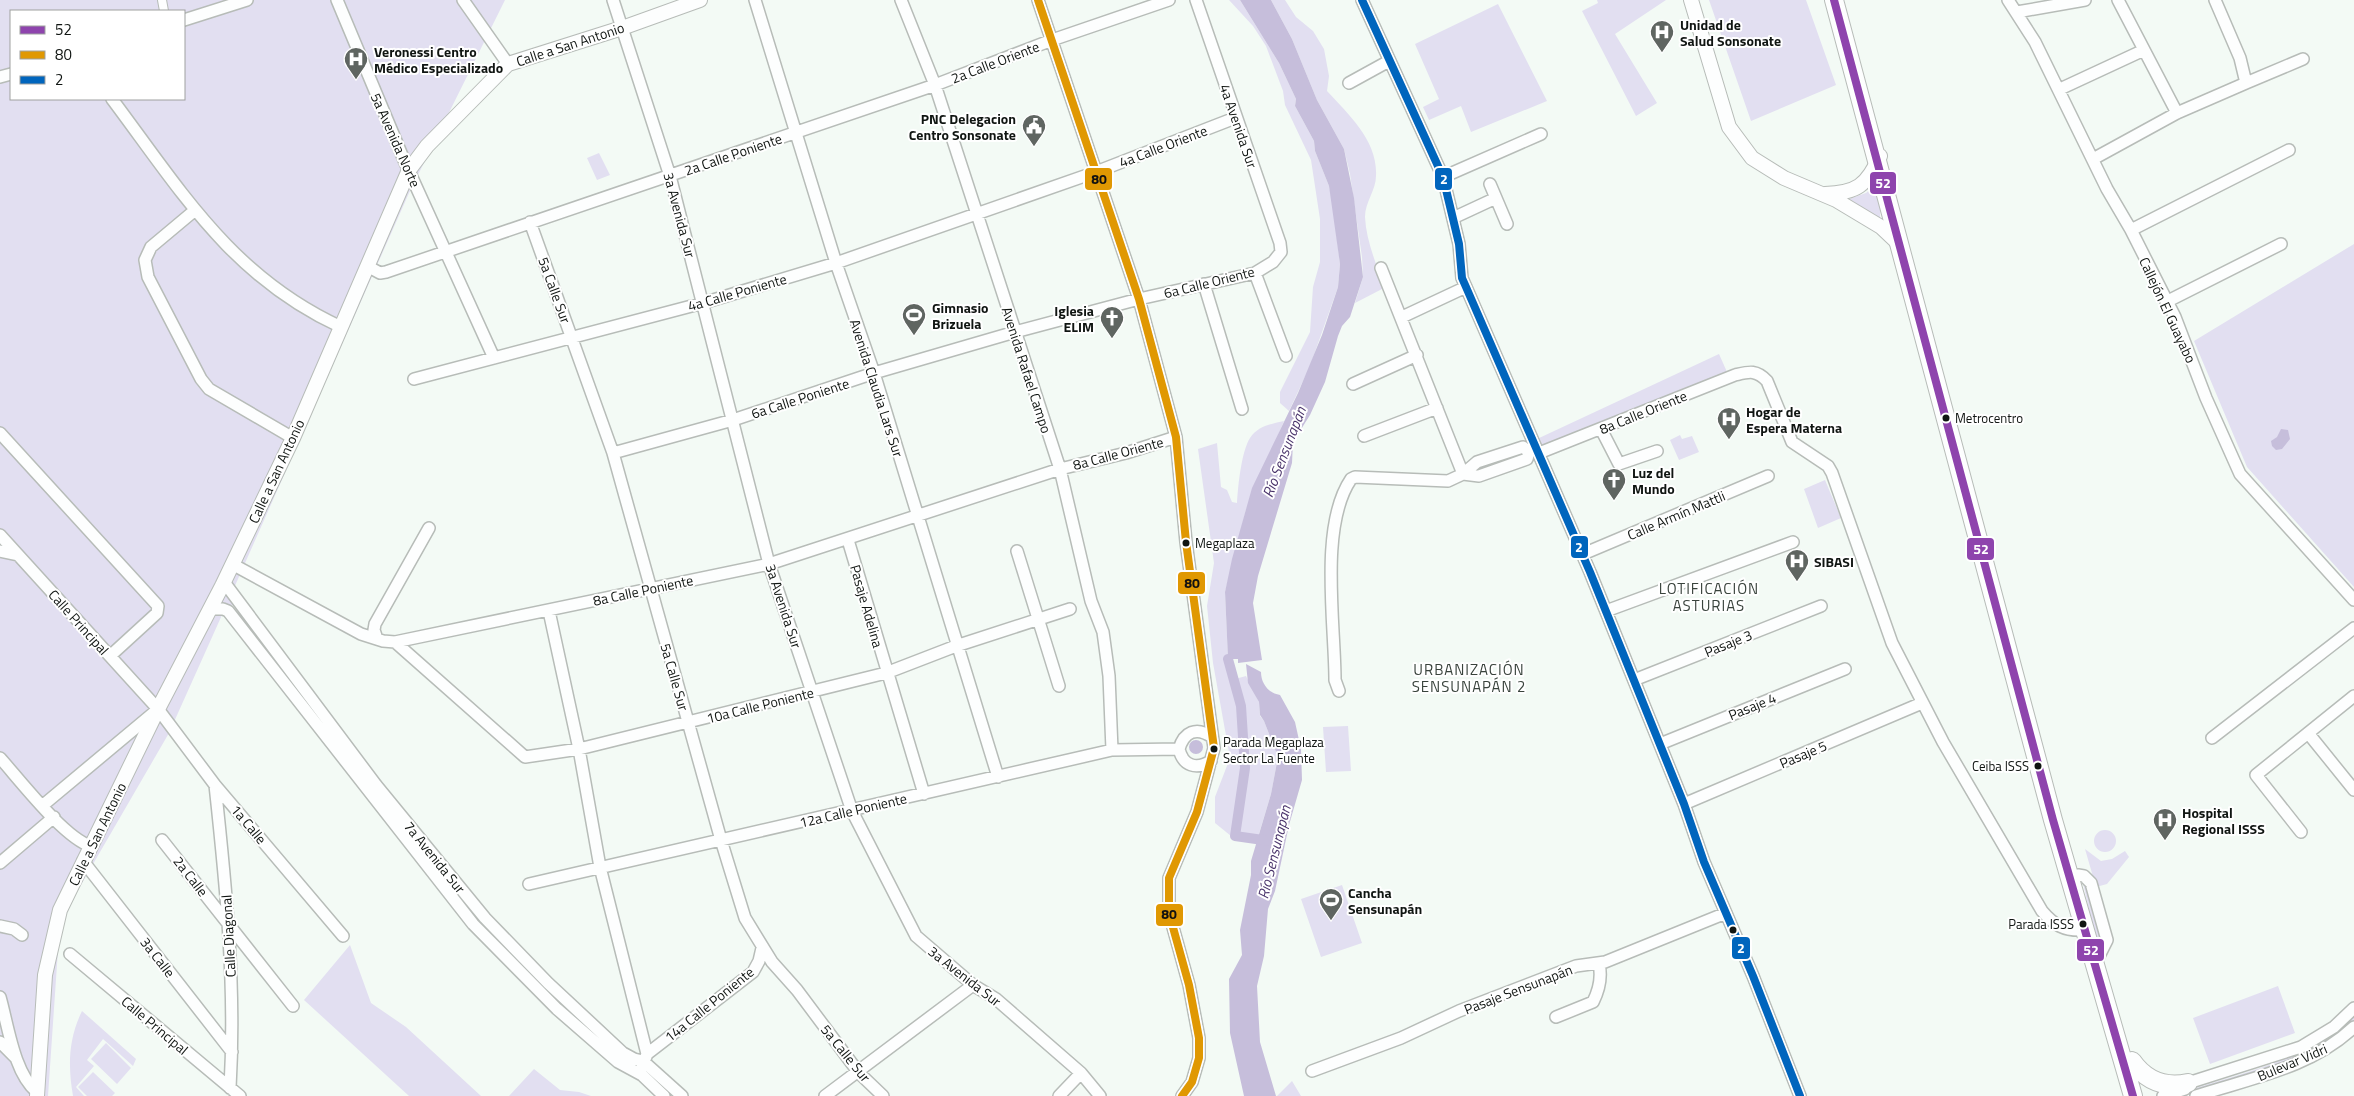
<svg xmlns="http://www.w3.org/2000/svg" width="2354" height="1096" font-family="'Titillium Web',sans-serif">
<style>
.green{fill:#e2dff1;fill-rule:evenodd}
.water{fill:#c6bedb}
.lines{fill:none;stroke-linecap:round;stroke-linejoin:round}
.canal{stroke:#c6bedb;stroke-width:10}
.pedestrian-casing{stroke:#b7bcb8;stroke-width:10}
.minor-casing{stroke:#b7bcb8;stroke-width:14}
.tertiary-casing{stroke:#b7bcb8;stroke-width:16}
.primary-casing{stroke:#b7bcb8;stroke-width:20}
.pedestrian{stroke:#fdfefe;stroke-width:8}
.minor{stroke:#fdfefe;stroke-width:11}
.tertiary{stroke:#fdfefe;stroke-width:14}
.primary{stroke:#fdfefe;stroke-width:18}
.bus-1-casing{stroke:#fff;stroke-width:11}
.bus-2-casing{stroke:#fff;stroke-width:11}
.bus-3-casing{stroke:#fff;stroke-width:11}
.bus-1{stroke:#8e44ad;stroke-width:8}
.bus-2{stroke:#e09802;stroke-width:8}
.bus-3{stroke:#0065bd;stroke-width:8}
.bus-dot{fill:#101512;stroke:#fff;stroke-width:2}
.labels{text-anchor:middle;dominant-baseline:central;stroke-width:4;stroke-linejoin:round;paint-order:stroke}
.bus-label{font-size:13px;fill:#101512;stroke:#fff;text-anchor:start}
.poi-label{font-size:14px;font-weight:bold;fill:#101512;stroke:#fff;text-anchor:start}
.street-label{font-size:14px;fill:#101512;stroke:#fff}
.water-label{font-size:15px;font-style:italic;fill:#4a346b;stroke:#fff}
.neighbourhood-label{font-size:15px;letter-spacing:1px;fill:#39433c;stroke:#fff}
.line-badge{stroke:#fff;stroke-width:2}
.badge-label{font-size:14px;text-anchor:middle;font-weight:bold;fill:#fff}
.pale-badge-label{font-size:14px;text-anchor:middle;font-weight:bold;fill:#111}
</style>
<rect width="100%" height="100%" fill="#f3faf5"/>
<path class="green" d="M0 0H505L409 193 230 597 234 605 226 606 169 733 60 921 48 1096H0ZM11 11H184V99H11Z
M1229 0H1240L1279 63 1296 99 1295 106 1314 141 1315 151 1329 186 1333 205 1340 264 1338 287 1310 366 1289 411 1280 403V392L1310 332 1313 287 1320 262V219L1311 160 1285 105 1283 91 1266 46 1253 26Z
M1271 0H1285L1296 17 1313 31 1324 49 1329 76 1327 91C1349 115 1378 141 1376 176 1376 190 1365 202 1365 217 1366 241 1377 265 1384 288L1355 303 1363 277 1362 257 1350 174 1344 149 1317 100 1292 39Z
M1597 0H1666L1615 34 1657 103 1636 116 1582 11 1598 3Z
M1709 0H1806L1836 85 1751 121Z
M1498 4 1547 101 1471 132 1461 106 1429 120 1423 107 1439 99 1415 44Z
M599 153 610 175 597 180 587 158Z
M1874 186 1880 206V219L1849 199 1866 193Z
M2354 244V587L2247 467 2194 341Z
M1719 354 1727 372 1638 412 1541 451 1537 439Z
M1284 421 1246 510 1225 592 1228 659 1241 706 1245 768 1231 836 1215 823V797L1230 758 1213 663 1207 606 1214 563 1198 449 1217 443 1221 487 1227 490 1232 502 1237 503C1238 488 1241 452 1250 438 1258 426 1271 424 1284 421Z
M1680 435 1682 439 1692 436 1699 452 1679 460 1670 440Z
M1825 480 1841 518 1818 528 1804 489Z
M1246 676 1259 702 1260 716 1264 721 1278 757 1271 794 1258 837 1238 833 1247 767 1243 707 1235 679Z
M1348 726 1351 771 1326 772 1323 727Z
M2094 841a11 11 0 1 1 22 0a11 11 0 1 1-22 0Z
M2085 849 2101 861 2112 859 2125 851 2129 857 2107 884 2096 887Z
M2085 880 2105 939 2098 950 2083 883Z
M1342 885 1362 943 1321 957 1301 899Z
M350 945 371 1003 406 1027 481 1096H409L304 1000Z
M2278 986 2295 1033 2210 1064 2193 1018Z
M82 1011 136 1059 133 1066 103 1039 87 1060 94 1066 76 1087 84 1096H73C68 1066 68 1040 82 1011Z
M2354 1016V1021C2306 1063 2244 1077 2184 1095L2183 1092C2246 1071 2303 1062 2354 1016Z
M106 1043 131 1068 117 1084 91 1059Z
M534 1069 560 1090 579 1092 591 1096H509Z
M93 1072 115 1093 112 1096H87L78 1087Z
M1292 1081 1301 1096H1277Z"/>
<path class="water" d="M1240 0H1271L1292 39 1317 100 1344 149 1354 198 1363 277 1350 317 1342 326 1338 336 1325 382 1310 415 1293 442 1292 463 1258 576 1253 603 1262 660 1238 663V659H1228L1225 592 1232 559 1252 488 1298 393 1322 335 1338 287 1340 264 1329 186 1315 151 1314 141 1295 106 1296 99 1279 63Z
M2281 429 2288 430 2290 439 2282 449 2276 450 2272 446 2271 441 2277 437Z
M1246 664 1261 672C1261 683 1268 693 1280 695L1295 722 1301 749 1302 780 1289 825 1275 891 1268 909 1264 956 1257 986 1260 1042 1276 1096H1244L1230 1033 1229 979 1242 955 1240 930 1251 875V861L1271 794 1278 757 1264 721 1260 715 1259 702 1248 683Z
M1189 747a7 7 0 1 1 14 0a7 7 0 1 1-14 0Z"/>
<g class="lines">
<path class="canal" d="M1228 659 1241 706 1245 768 1235 836 1270 841"/>
<g class="pedestrian-casing">
<path id="pedestrian" d="M162 0 164 11"/>
</g>
<g class="minor-casing">
<path id="minor" d="M337 0 404 160 494 358
M463 0 508 64
M613 0 670 176 769 564 852 811 916 936 973 985 996 999 1081 1073 1100 1096
M755 0 836 263 874 373 998 777
M901 0 935 85 1060 469 1091 601 1103 632 1109 676 1112 750
M1038 0 1139 299 1176 437 1186 542 1214 748 1197 812 1169 878V913L1189 985 1199 1038V1058L1192 1082 1182 1096
M1362 0 1443 177 1459 244 1462 278 1466 287 1590 572 1684 804 1704 862 1753 976 1800 1096
M2008 0 2035 42 2107 189 2131 230 2175 317 2206 398 2240 474 2354 600
M2118 0 2177 113
M2017 12 2085 0
M184 20 247 0
M0 77 11 74
M1349 83 1389 61
M2246 83 2303 59
M2060 89 2144 50
M112 99C181 191 232 277 341 327
M2093 159 2177 113 2246 83 2240 58 2215 0
M1443 177 1541 134
M1490 184 1507 224
M194 211 151 247 145 260 148 277 201 379 209 389 293 438
M1453 218 1496 198
M530 222 613 453 721 840 745 918 772 962 797 990 859 1073 883 1096
M2131 230 2289 150
M367 266 380 273 386 272 935 85 1052 40 1169 0
M1381 268 1463 474 1479 476 1527 459 1529 452
M1255 273 1286 356
M1204 284 1242 409
M2166 302 2281 244
M1402 317 1466 287
M414 379 703 303 836 263 1096 172 1235 118
M1353 384 1417 355
M1601 429 1619 464 1657 451
M0 433 158 606 157 613 110 656
M1364 436 1437 408
M613 453 733 420 874 373 1015 332 1139 299 1255 273 1273 262 1281 252 1280 243 1196 0
M1539 453 1735 375C1748 372 1756 369 1767 381L1792 442 1828 466 1832 473 1892 643 1943 742 2042 911C2054 925 2064 931 2083 930
M0 535 158 709 215 785 343 936
M848 540 924 794
M0 551 18 555
M1017 551 1059 686
M1583 554 1768 476
M232 564 361 634 383 641 395 642 769 564 1060 469 1126 453 1176 437
M224 582 376 785 485 918 548 983 623 1053 634 1059 643 1061 682 1096
M210 609H223L228 611 473 924 557 1009 618 1062 642 1075 664 1096
M549 611 579 749 600 867 647 1054 642 1067
M1606 611 1793 542
M377 639 374 630 375 624 429 528
M395 642 525 757 579 749 886 673 956 646 1070 609
M1634 680 1821 606
M1339 691 1335 680C1335 624 1319 526 1351 479L1355 477 1448 481 1463 474 1477 462 1523 447 1529 452
M2308 733 2354 790
M2212 738 2354 628
M1660 744 1845 669
M0 758C19 779 65 839 91 846
M1211 761C1196 770 1183 766 1179 749 1184 732 1196 726 1212 737
M215 785C226 886 236 986 230 1088
M1684 804 1922 703
M42 806 157 710
M2301 832 2256 775 2354 696
M162 840 293 1006
M83 861 232 1052
M0 863 54 817
M2078 875 2084 876 2091 883 2107 940 2099 956
M529 884 1112 750 1179 749
M0 926 14 929 22 935
M70 954 240 1096
M0 997C8 1025 14 1074 37 1092
M1556 1017 1593 1002C1599 990 1602 977 1599 964
M0 1042 16 1058
M647 1054 753 972 759 961 762 948
M1312 1071 1401 1038 1459 1011 1576 966 1605 962 1726 913
M2188 1083 2301 1047 2334 1027 2354 1008
M825 1096 973 985
M1059 1096 1081 1073
M2163 1096 2185 1089
M2196 1096C2251 1078 2311 1068 2354 1027"/>
</g>
<g class="tertiary-casing">
<path id="tertiary" d="M1691 0 1729 127 1752 158 1784 178 1836 200 1881 227 1900 245
M1825 194C1856 193 1867 186 1880 156
M37 1096 45 975 60 910 158 709 222 586 293 438 409 170 427 146 508 64 622 28 700 0"/>
</g>
<g class="primary-casing">
<path id="primary" d="M1834 0 2053 820 2133 1096
M2132 1061C2146 1081 2165 1088 2188 1083"/>
</g>
<use href="#pedestrian" class="pedestrian"/>
<use href="#minor" class="minor"/>
<use href="#tertiary" class="tertiary"/>
<use href="#primary" class="primary"/>
<g class="bus-1-casing">
<path id="bus-1" d="M1834 0 2053 820 2133 1096"/>
</g>
<g class="bus-2-casing">
<path id="bus-2" d="M1038 0 1139 299 1176 437 1186 542 1214 748 1197 812 1169 878V913L1189 985 1199 1038V1058L1192 1082 1182 1096"/>
</g>
<g class="bus-3-casing">
<path id="bus-3" d="M1362 0 1443 177 1459 244 1462 278 1466 287 1590 572 1684 804 1704 862 1753 976 1800 1096"/>
</g>
<use href="#bus-1" class="bus-1"/>
<use href="#bus-2" class="bus-2"/>
<use href="#bus-3" class="bus-3"/>
</g>
<defs>
<g id="hospital-pin" transform="scale(1.25)"><path d="M0 17L-7.5 6A9.5 9.5 0 1 1 7.5 6Z" fill="#5f6561" stroke="#fff"/><path d="M-5-5h3v3.5h4V-5h3V5h-3V1.5h-4V5h-3Z" fill="#fff"/></g>
<g id="civic-pin" transform="scale(1.25)"><path d="M0 17L-7.5 6A9.5 9.5 0 1 1 7.5 6Z" fill="#5f6561" stroke="#fff"/><path d="M-.6-6.5H3V-4.5H.6V-3L4-1V1h2V6H-6V1h2V-1L-.6-3ZM-1.2 2.5V6h2.4V2.5Z" fill="#fff"/></g>
<g id="stadium-pin" transform="scale(1.25)"><path d="M0 17L-7.5 6A9.5 9.5 0 1 1 7.5 6Z" fill="#5f6561" stroke="#fff"/><path d="M0-5a6.5 5 0 1 0 0 10a6.5 5 0 1 0 0-10ZM-3.5-1.8h7v3.6h-7Z" fill="#fff"/></g>
<g id="church-pin" transform="scale(1.25)"><path d="M0 17L-7.5 6A9.5 9.5 0 1 1 7.5 6Z" fill="#5f6561" stroke="#fff"/><path d="M-1.2-6h2.4v3.5h3.3v2.4h-3.3V6h-2.4V-.1h-3.3v-2.4h3.3Z" fill="#fff"/></g>
</defs>
<g fill-rule="evenodd">
<use href="#hospital-pin" x="1662" y="32"/>
<use href="#hospital-pin" x="356" y="59"/>
<use href="#civic-pin" x="1034" y="126"/>
<use href="#stadium-pin" x="914" y="315"/>
<use href="#church-pin" x="1112" y="318"/>
<use href="#hospital-pin" x="1729" y="419"/>
<use href="#church-pin" x="1614" y="480"/>
<use href="#hospital-pin" x="1797" y="561"/>
<use href="#hospital-pin" x="2165" y="820"/>
<use href="#stadium-pin" x="1331" y="900"/>
</g>
<g class="bus-dot">
<circle cx="1946" cy="418" r="4.5"/>
<circle cx="1186" cy="543" r="4.5"/>
<circle cx="1214" cy="749" r="4.5"/>
<circle cx="2038" cy="766" r="4.5"/>
<circle cx="2083" cy="924" r="4.5"/>
<circle cx="1733" cy="930" r="4.5"/>
</g>
<g class="labels">
<g class="bus-label">
<text x="1955" y="418">Metrocentro</text>
<text x="1195" y="543">Megaplaza</text>
<text x="1223" y="742">Parada Megaplaza<tspan x="1223" dy="16">Sector La Fuente</tspan></text>
<text x="2029" y="766" text-anchor="end">Ceiba ISSS</text>
<text x="2074" y="924" text-anchor="end">Parada ISSS</text>
</g>
<g class="poi-label">
<text x="1680" y="24">Unidad de<tspan x="1680" dy="16">Salud Sonsonate</tspan></text>
<text x="374" y="51">Veronessi Centro<tspan x="374" dy="16">Médico Especializado</tspan></text>
<text x="1016" y="118" text-anchor="end">PNC Delegacion<tspan x="1016" dy="16">Centro Sonsonate</tspan></text>
<text x="932" y="307">Gimnasio<tspan x="932" dy="16">Brizuela</tspan></text>
<text x="1094" y="310" text-anchor="end">Iglesia<tspan x="1094" dy="16">ELIM</tspan></text>
<text x="1746" y="411">Hogar de<tspan x="1746" dy="16">Espera Materna</tspan></text>
<text x="1632" y="472">Luz del<tspan x="1632" dy="16">Mundo</tspan></text>
<text x="1814" y="561">SIBASI</text>
<text x="2182" y="812">Hospital<tspan x="2182" dy="16">Regional ISSS</tspan></text>
<text x="1348" y="892">Cancha<tspan x="1348" dy="16">Sensunapán</tspan></text>
</g>
<g class="street-label">
<text transform="translate(570 44) rotate(-18)">Calle a San Antonio</text>
<text transform="translate(995 62) rotate(-21)">2a Calle Oriente</text>
<text transform="translate(1239 126) rotate(71)">4a Avenida Sur</text>
<text transform="translate(396 140) rotate(66)">5a Avenida Norte</text>
<text transform="translate(1163 146) rotate(-21)">4a Calle Oriente</text>
<text transform="translate(733 154) rotate(-19)">2a Calle Poniente</text>
<text transform="translate(680 215) rotate(75)">3a Avenida Sur</text>
<text transform="translate(1209 282) rotate(-14)">6a Calle Oriente</text>
<text transform="translate(555 290) rotate(70)">5a Calle Sur</text>
<text transform="translate(737 292) rotate(-16)">4a Calle Poniente</text>
<text transform="translate(2168 310) rotate(65)">Callejón El Guayabo</text>
<text transform="translate(1027 370) rotate(72)">Avenida Rafael Campo</text>
<text transform="translate(877 388) rotate(72)">Avenida Claudia Lars Sur</text>
<text transform="translate(800 398) rotate(-18)">6a Calle Poniente</text>
<text transform="translate(1643 412) rotate(-22)">8a Calle Oriente</text>
<text transform="translate(1118 453) rotate(-15)">8a Calle Oriente</text>
<text transform="translate(276 471) rotate(-65)">Calle a San Antonio</text>
<text transform="translate(1676 515) rotate(-23)">Calle Armín Mattli</text>
<text transform="translate(643 590) rotate(-12)">8a Calle Poniente</text>
<text transform="translate(784 606) rotate(72)">3a Avenida Sur</text>
<text transform="translate(867 606) rotate(74)">Pasaje Adelina</text>
<text transform="translate(79 622) rotate(48)">Calle Principal</text>
<text transform="translate(1728 643) rotate(-22)">Pasaje 3</text>
<text transform="translate(675 677) rotate(74)">5a Calle Sur</text>
<text transform="translate(760 705) rotate(-14)">10a Calle Poniente</text>
<text transform="translate(1752 706) rotate(-22)">Pasaje 4</text>
<text transform="translate(1803 754) rotate(-23)">Pasaje 5</text>
<text transform="translate(853 810) rotate(-13)">12a Calle Poniente</text>
<text transform="translate(249 824) rotate(50)">1a Calle</text>
<text transform="translate(97 834) rotate(-64)">Calle a San Antonio</text>
<text transform="translate(435 857) rotate(51)">7a Avenida Sur</text>
<text transform="translate(191 876) rotate(52)">2a Calle</text>
<text transform="translate(228 936) rotate(-93)">Calle Diagonal</text>
<text transform="translate(158 957) rotate(52)">3a Calle</text>
<text transform="translate(965 976) rotate(38)">3a Avenida Sur</text>
<text transform="translate(1518 989) rotate(-21)">Pasaje Sensunapán</text>
<text transform="translate(709 1004) rotate(-39)">14a Calle Poniente</text>
<text transform="translate(155 1025) rotate(40)">Calle Principal</text>
<text transform="translate(846 1053) rotate(51)">5a Calle Sur</text>
<text transform="translate(2292 1062) rotate(-23)">Bulevar Vidri</text>
</g>
<g class="water-label">
<text transform="translate(1284 452) rotate(-69)">Río Sensunapán</text>
<text transform="translate(1274 852) rotate(-76)">Río Sensunapán</text>
</g>
<g class="neighbourhood-label">
<text x="1709" y="588">LOTIFICACIÓN<tspan x="1709" dy="17">ASTURIAS</tspan></text>
<text x="1469" y="669">URBANIZACIÓN<tspan x="1469" dy="17">SENSUNAPÁN 2</tspan></text>
</g>
</g>
<g class="line-badge">
<rect x="1084" y="167" width="29" height="24" rx="5" fill="#e09802"/>
<rect x="1434" y="167" width="19" height="24" rx="5" fill="#0065bd"/>
<rect x="1869" y="171" width="28" height="24" rx="5" fill="#8e44ad"/>
<rect x="1570" y="535" width="19" height="24" rx="5" fill="#0065bd"/>
<rect x="1966" y="537" width="29" height="24" rx="5" fill="#8e44ad"/>
<rect x="1177" y="571" width="29" height="24" rx="5" fill="#e09802"/>
<rect x="1155" y="903" width="29" height="24" rx="5" fill="#e09802"/>
<rect x="1731" y="936" width="20" height="24" rx="5" fill="#0065bd"/>
<rect x="2076" y="938" width="29" height="24" rx="5" fill="#8e44ad"/>
</g>
<g class="badge-label">
<text x="1444" y="184">2</text>
<text x="1883" y="188">52</text>
<text x="1579" y="552">2</text>
<text x="1981" y="554">52</text>
<text x="1741" y="953">2</text>
<text x="2091" y="955">52</text>
</g>
<g class="pale-badge-label">
<text x="1099" y="184">80</text>
<text x="1192" y="588">80</text>
<text x="1169" y="919">80</text>
</g>
<rect x="10" y="10" width="175" height="90" fill="#ffffff" stroke="#9fa1a0"/>
<rect x="20" y="26" width="25" height="8" fill="#8e44ad" stroke="#9fa1a0"/>
<text x="55" y="35" font-size="15" fill="#101512">52</text>
<rect x="20" y="51" width="25" height="8" fill="#e09802" stroke="#9fa1a0"/>
<text x="55" y="60" font-size="15" fill="#101512">80</text>
<rect x="20" y="76" width="25" height="8" fill="#0065bd" stroke="#9fa1a0"/>
<text x="55" y="85" font-size="15" fill="#101512">2</text>
</svg>
